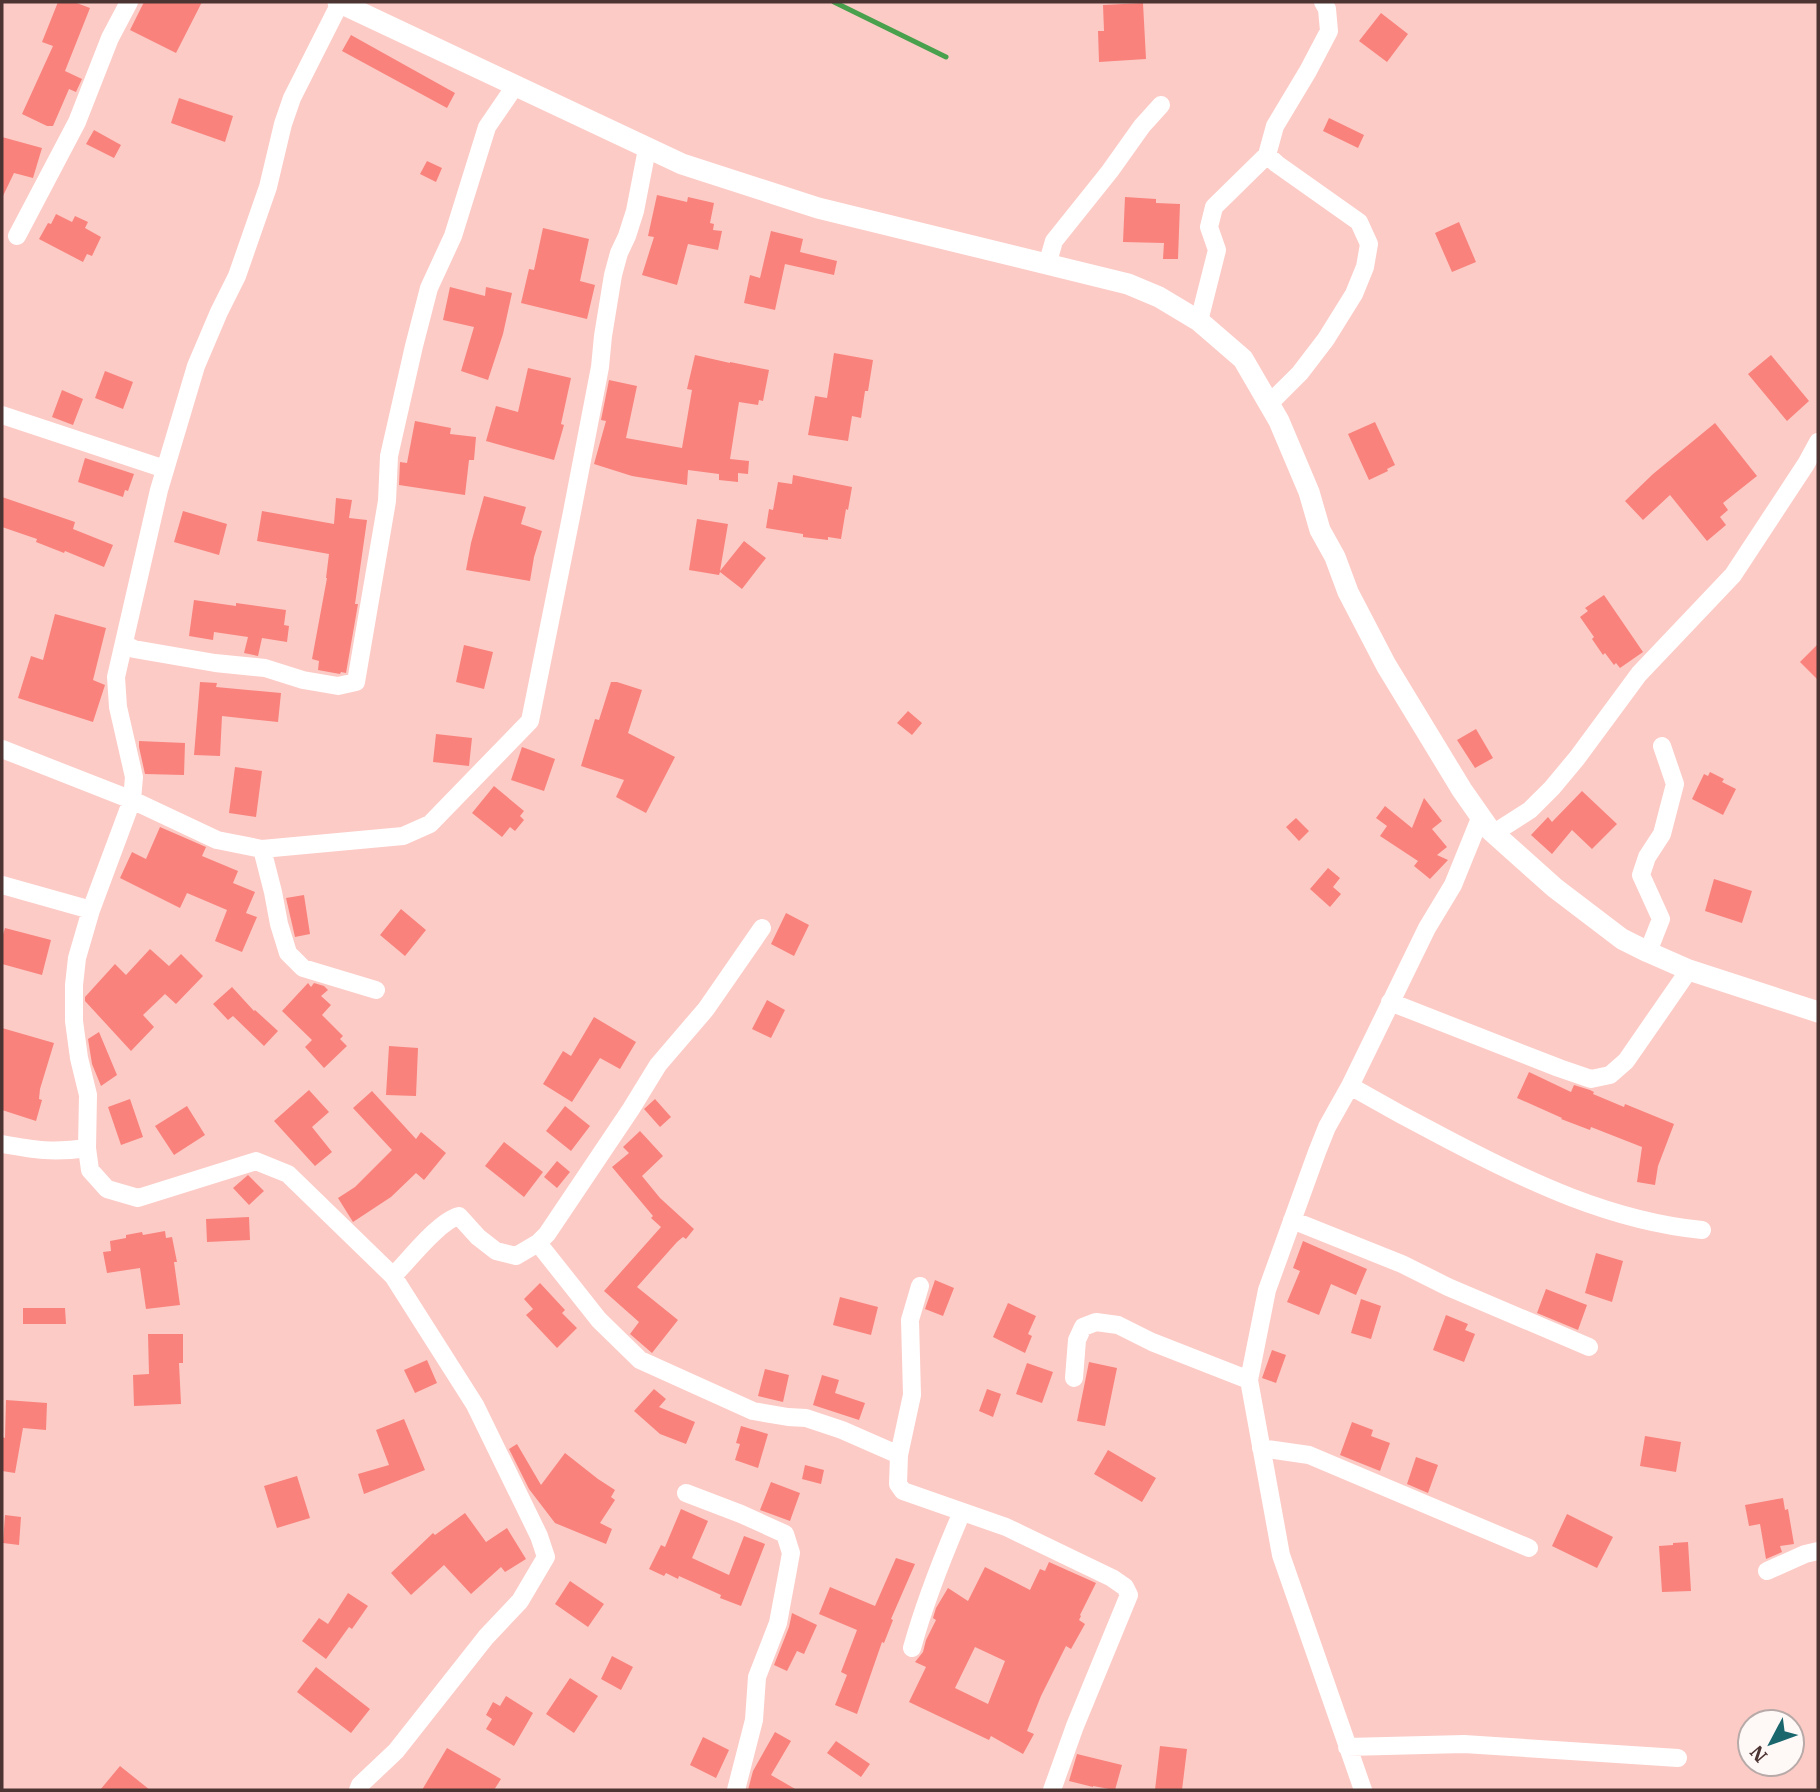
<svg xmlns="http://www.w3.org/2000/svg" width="1820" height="1792" font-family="'IBM Plex Serif',serif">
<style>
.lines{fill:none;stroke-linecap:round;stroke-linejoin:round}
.stream{stroke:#49a04d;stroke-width:5}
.building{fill:#f9827c;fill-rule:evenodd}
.minor{stroke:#fff;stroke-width:18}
.tertiary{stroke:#fff;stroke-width:21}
</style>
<rect width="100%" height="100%" fill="#fccbc6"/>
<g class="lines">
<path class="stream" d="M834 2 946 57"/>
</g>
<path class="building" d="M58 2H74L90 8 65 71 82 79 76 92 69 89 53 126H47L22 114 53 46 42 42Z
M144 2H202L176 53 130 30Z
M1143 3 1146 59 1099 62 1098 31H1104L1103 5Z
M1381 13 1408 34 1387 62 1359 41Z
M351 35 455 93 447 108 342 51Z
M179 98 233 116 225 142 171 123Z
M1329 118 1364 135 1358 148 1323 131Z
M94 130 121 145 114 158 86 144Z
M2 137 42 148 33 178 14 173 2 198Z
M427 161 442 168 436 182 420 174Z
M657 195 687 202 688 197 714 203 710 223 714 224 713 230 722 231 718 250 688 244 677 285 642 275 654 237 648 236Z
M1125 197 1156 199V203L1180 204 1178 259H1163L1164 243 1123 242Z
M56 214 72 222 75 216 88 222 85 228 101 237 92 256 87 254 83 262 39 239 48 223 51 224Z
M1459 222 1476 262 1452 272 1435 233Z
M543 228 589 239 580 281 595 285 587 319 521 303 529 269 534 270Z
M771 231 803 239 800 252 837 261 834 275 785 264 775 310 744 303 750 275 760 278Z
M450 287 485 296 486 287 512 293 503 334 488 380 461 371 474 327 443 320Z
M834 353 873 360 868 391H865L861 418 852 416 848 441 808 435 815 396 827 398Z
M695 355 730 363V362L769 370 763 401 759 400 758 405 739 402 730 459 749 461 748 474 738 473V482L719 480V474L688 470 687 485 632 476 594 464 606 421 601 420 609 380 637 386 626 438 682 448 692 390 687 389Z
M1771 355 1809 401 1787 421 1748 374Z
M528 368 571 378 561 424 564 425 554 460 486 441 496 406 518 412Z
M105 371 133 382 123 409 95 398Z
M62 390 83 399 73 425 52 417Z
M415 421 451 428 450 434 476 437 474 460H469L465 495 399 485 400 462 407 463Z
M1375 422 1395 465 1387 469 1388 471 1369 480 1348 434Z
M1715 423 1757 476 1723 503 1728 510 1720 517 1726 525 1707 541 1670 495 1643 520 1625 501 1653 474Z
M85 458 134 474 128 491 125 490 123 497 78 482Z
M793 475 852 487 848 510 846 509 841 539 828 537V540L803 537V534L766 528 769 509 773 510 778 482 792 484Z
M484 496 526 507 521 524 542 531 534 557 530 581 466 570 471 543Z
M2 497 75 522 73 529 113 545 104 567 65 551 64 553 36 542 37 539 2 527Z
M336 498 352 500 349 518 367 520 355 604H358L346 673 341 672 340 674 318 670 319 661 312 659 327 578H326L329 554 257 541 262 511 334 524Z
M183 511 227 524 219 555 174 542Z
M697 519 728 524 720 571 744 541 766 558 742 589 720 572 719 575 689 570Z
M1604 595 1643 652 1620 668 1616 663 1614 665 1605 653 1603 655 1592 639 1594 637 1580 617 1588 611 1585 608Z
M194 600 236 606V603L286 610 284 625 289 626 287 642 262 638 258 656 244 653 248 637 214 632 213 640 189 636Z
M55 614 106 628 93 680 105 685 93 722 18 698 31 656 43 660Z
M1818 644V680L1800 662Z
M464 645 493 652 484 689 456 682Z
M200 682 217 683 216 687 281 693 278 722 222 716 220 756 194 755Z
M611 682H617L642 690 628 733 675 757 646 813 616 797 624 780 581 766 595 719 599 720Z
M908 711 922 723 912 735 897 723Z
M1476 729 1493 758 1475 768 1457 740Z
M436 734 472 738 469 766 433 762Z
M139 741 185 743 184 775 145 774 139 747Z
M522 747 555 759 544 791 511 780Z
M235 767 262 771 256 817 229 813Z
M1710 772 1724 779 1722 782 1736 789 1723 815 1692 799 1704 774 1708 776Z
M494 786 524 811 520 816 524 820 515 831 510 827 502 837 472 813Z
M1582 791 1617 824 1592 849 1572 830 1552 854 1531 835 1548 817 1552 822Z
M1424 798 1442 821 1432 829 1447 847 1437 855 1448 860 1430 879 1414 866 1418 861 1380 836 1387 826 1376 818 1385 806 1412 828Z
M1296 818 1309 831 1299 841 1286 827Z
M160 827 206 847 202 856 238 871 233 883 255 892 246 913 257 917 242 952 215 941 227 910 187 893 180 908 120 878 132 852 146 859Z
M1328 868 1340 878 1333 887 1341 894 1330 907 1310 889Z
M1714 879 1752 891 1742 923 1705 911Z
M304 895 310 934 295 937 286 898Z
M401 909 426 930 405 956 380 935Z
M786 913 809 925 794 956 771 944Z
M5 928 51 940 42 975 2 964V938Z
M150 949 169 966 181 954 203 976 176 1004 165 994 143 1015 154 1027 131 1051 85 1001V997L115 964 126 975Z
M308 983 311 987 314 983 324 986 328 990 321 996 331 1005 322 1015 343 1036 340 1039 347 1046 324 1068 305 1047 312 1040 282 1011Z
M232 987 254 1011 255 1010 278 1031 264 1046 233 1016 228 1020 213 1004Z
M767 1000 785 1010 771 1038 752 1029Z
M594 1017 636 1042 620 1069 600 1058 572 1102 543 1084 563 1051 571 1056Z
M2 1028 54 1043 40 1089 39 1099 42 1100 36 1121 2 1110Z
M99 1032 117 1075 101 1086 92 1064 88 1039Z
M389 1046 418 1048 416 1096 386 1095Z
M1529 1072 1571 1092 1574 1085 1590 1090 1594 1092 1593 1094 1624 1107 1625 1104 1674 1124 1658 1166 1655 1185 1637 1182 1642 1147 1591 1127 1590 1130 1561 1119 1562 1118 1517 1098Z
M309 1090 329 1112 312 1127 332 1152 315 1166 274 1121Z
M372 1091 416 1139 421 1132 446 1153 424 1180 416 1173 391 1197 353 1222 338 1198 355 1187 392 1150 353 1108Z
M130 1099 143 1137 121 1145 108 1107Z
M655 1099 671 1117 660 1127 644 1109Z
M187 1106 205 1135 174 1155 155 1126Z
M565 1106 590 1126 571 1151 546 1131Z
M640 1131 663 1156 642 1176 660 1198 694 1229 686 1239 683 1237 677 1242 637 1287 678 1320 652 1353 630 1334 639 1322 604 1291 661 1227 651 1218 653 1216 612 1167 629 1153 623 1147Z
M504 1142 543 1172 524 1197 485 1166Z
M557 1161 570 1172 557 1188 544 1177Z
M248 1175 264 1191 249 1205 233 1188Z
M249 1217 250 1240 207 1242 206 1219Z
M165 1231 166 1238 172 1237 177 1262H174L180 1305 146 1309 140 1268 107 1273 103 1252 111 1251 110 1241 126 1238V1235L142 1232 143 1235Z
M1303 1241 1367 1269 1356 1295 1331 1284 1319 1315 1287 1302 1300 1271 1293 1268Z
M1596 1253 1623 1261 1612 1302 1585 1293Z
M935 1280 954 1288 943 1316 925 1309Z
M540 1283 565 1310 562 1313 577 1328 557 1348 526 1315 533 1309 524 1299Z
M1546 1289 1587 1305 1578 1330 1537 1313Z
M840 1297 878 1307 871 1335 833 1325Z
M1361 1299 1381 1306 1371 1339 1351 1333Z
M1008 1303 1036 1316 1028 1334 1032 1336 1025 1353 993 1337Z
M23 1308H65L66 1324H23Z
M1446 1315 1468 1324 1465 1330 1475 1334 1464 1362 1433 1350Z
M148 1334H183V1363H179L181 1404 134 1406 133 1375 149 1374Z
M1272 1350 1286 1355 1276 1383 1262 1378Z
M427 1360 437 1383 415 1393 404 1370Z
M1089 1362 1117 1368 1105 1426 1077 1421Z
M1027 1363 1053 1372 1042 1403 1016 1394Z
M765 1369 789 1375 783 1402 758 1396Z
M822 1375 839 1380 835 1393 865 1403 859 1420 813 1405Z
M654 1389 666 1399 659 1407 695 1422 686 1444 660 1434 634 1411Z
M987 1389 1001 1394 993 1417 979 1411Z
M6 1400 47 1403 46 1430 23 1428 15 1473 2 1471V1437L5 1438Z
M404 1419 425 1470 364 1494 358 1474 389 1465 376 1430Z
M1352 1422 1373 1430 1371 1436 1390 1443 1380 1471 1340 1455Z
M741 1426 768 1434 758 1468 735 1460 740 1444 736 1443Z
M1645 1436 1681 1442 1676 1472 1640 1466Z
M517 1444 541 1485 565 1453 598 1479 615 1490 611 1497 615 1500 600 1523 612 1529 606 1544 555 1523 529 1489 509 1449Z
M1108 1450 1156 1478 1142 1502 1094 1474Z
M1416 1457 1438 1465 1428 1493 1407 1484Z
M805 1465 824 1470 821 1484 802 1479Z
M297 1476 310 1518 277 1528 264 1486Z
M771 1482 800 1493 790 1521 760 1510Z
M1783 1498 1785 1510 1788 1509 1794 1544 1780 1546 1782 1552 1766 1559 1760 1524 1749 1526 1745 1505Z
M681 1509 708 1521 692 1558 729 1575 744 1536 765 1544 741 1606 720 1598 721 1595 679 1576 678 1579 666 1573 664 1576 649 1569 661 1545 665 1547Z
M465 1513 486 1542 507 1528 526 1559 505 1572 501 1567 471 1594 444 1565 411 1595 391 1573 433 1533 435 1535Z
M1567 1514 1613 1537 1597 1568 1552 1546Z
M5 1515 21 1517 19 1545 3 1543Z
M1688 1542 1691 1591 1662 1592 1659 1546 1673 1545V1543Z
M896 1558 915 1564 891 1619 893 1620 884 1643 882 1642 857 1714 835 1705 847 1675 841 1672 857 1630 819 1614 830 1587 875 1606Z
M1049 1562 1096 1583 1080 1615 1081 1616 1079 1620 1085 1624 1071 1649 1066 1646 1041 1696 1027 1731 1034 1734 1023 1754 991 1736 989 1740 909 1702 926 1667 915 1662 923 1652 926 1640 936 1620 933 1618 936 1608 948 1588 968 1601 985 1567 1030 1590 1040 1569 1045 1571ZM975 1647 1005 1661 988 1704 955 1688Z
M570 1581 604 1604 588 1627 555 1604Z
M348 1593 368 1606 352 1629 349 1627 326 1659 302 1641 319 1618 328 1624Z
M792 1613 817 1625 804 1654 797 1651 787 1671 774 1665 789 1627Z
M612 1656 633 1667 621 1690 601 1679Z
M316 1667 370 1709 351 1733 297 1692Z
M570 1678 598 1696 574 1733 546 1714Z
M506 1696 533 1713 514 1746 486 1729 492 1719 486 1715 493 1702 500 1706Z
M775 1732 791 1741 771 1775 797 1790H748L753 1771Z
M703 1737 729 1750 716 1778 690 1765Z
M836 1741 870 1764 861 1777 827 1753Z
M1160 1746 1187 1749 1182 1790H1155Z
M447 1748 501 1779 494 1790H422Z
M1077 1754 1122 1765 1115 1790 1093 1786V1787L1069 1781Z
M120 1766 150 1790H100Z"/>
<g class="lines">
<path class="minor" d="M1267 155 1277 164 1359 222 1369 244 1365 267 1354 294 1326 339 1300 373 1270 403
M17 236 77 122 110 38 129 2
M1047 265 1054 241 1110 171 1142 126 1161 105
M1199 321 1217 250 1209 227 1214 207 1267 155 1275 126 1308 71 1329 31 1327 9 1323 2
M2 415 165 469
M124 644 134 649 215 663 265 668 303 680 338 686 356 682 387 501 389 456 414 346 429 288 453 236 487 127 515 86
M2 749 132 800 217 840 262 849 403 836 430 824 530 721 572 512 600 367 603 336 613 275 619 253 627 236 635 211 647 149
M1494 833 1530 810 1552 788 1577 758 1639 674 1733 575 1806 464 1818 442
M262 849 273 892 279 924 288 953 303 968 376 990
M2 885 91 910
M1648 952 1661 919 1641 875 1647 857 1662 834 1675 784 1662 746
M1390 1002 1559 1068 1591 1079 1610 1075 1626 1061 1689 970
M1350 1086C1383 1105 1416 1123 1449 1140 1529 1182 1611 1221 1702 1230
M2 1144C35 1150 54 1153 87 1148L88 1095 79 1058 74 1021V985L77 958 91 910 132 800 134 777 118 707 116 677 159 490 196 366 219 312 237 276 268 187 283 124 292 98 340 3
M87 1148 90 1170 107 1189 138 1198 256 1161 288 1174 393 1276 475 1405 539 1536 546 1557 520 1601 486 1637 396 1751 360 1785 358 1790
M1292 1220 1402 1264 1448 1287 1589 1347
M538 1243 599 1320 640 1360 753 1411 788 1417 806 1418 842 1430 899 1455
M393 1276C408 1261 440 1220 459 1216L478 1237 496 1251 516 1256 538 1243 547 1234 631 1109 658 1065 706 1009 762 928
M920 1286 910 1320 912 1395 899 1455 898 1484 903 1491 1006 1527 1112 1578 1125 1587 1129 1595 1075 1726 1052 1790
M1074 1378 1077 1340 1083 1327 1096 1322 1118 1325 1152 1342 1249 1380
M1261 1448 1309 1455 1529 1548
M686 1493 741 1514 785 1534 791 1553 787 1575 778 1623 757 1677 754 1720 736 1790
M1767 1571 1805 1554 1818 1551
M912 1648C925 1601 943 1556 962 1512
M1347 1747 1464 1744 1678 1758
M1363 1790 1281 1555 1249 1380 1267 1290 1317 1152 1327 1127 1350 1086 1427 928 1453 885 1481 816"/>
<path class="tertiary" d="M338 2 682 164 818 208 1128 284 1159 297 1199 321 1243 359 1279 421 1309 492 1320 530 1335 557 1348 592 1386 665 1462 790 1490 830 1555 888 1622 939 1648 952 1689 970 1818 1012"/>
</g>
<rect width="1820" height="1792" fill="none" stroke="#4c3432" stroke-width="7"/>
<g transform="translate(1771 1743) rotate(229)"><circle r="33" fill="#fef8f7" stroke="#b7aaa8" stroke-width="2"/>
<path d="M0-5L12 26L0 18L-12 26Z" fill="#19666d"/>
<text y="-10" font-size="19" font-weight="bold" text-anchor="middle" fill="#4c3432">N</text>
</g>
</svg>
